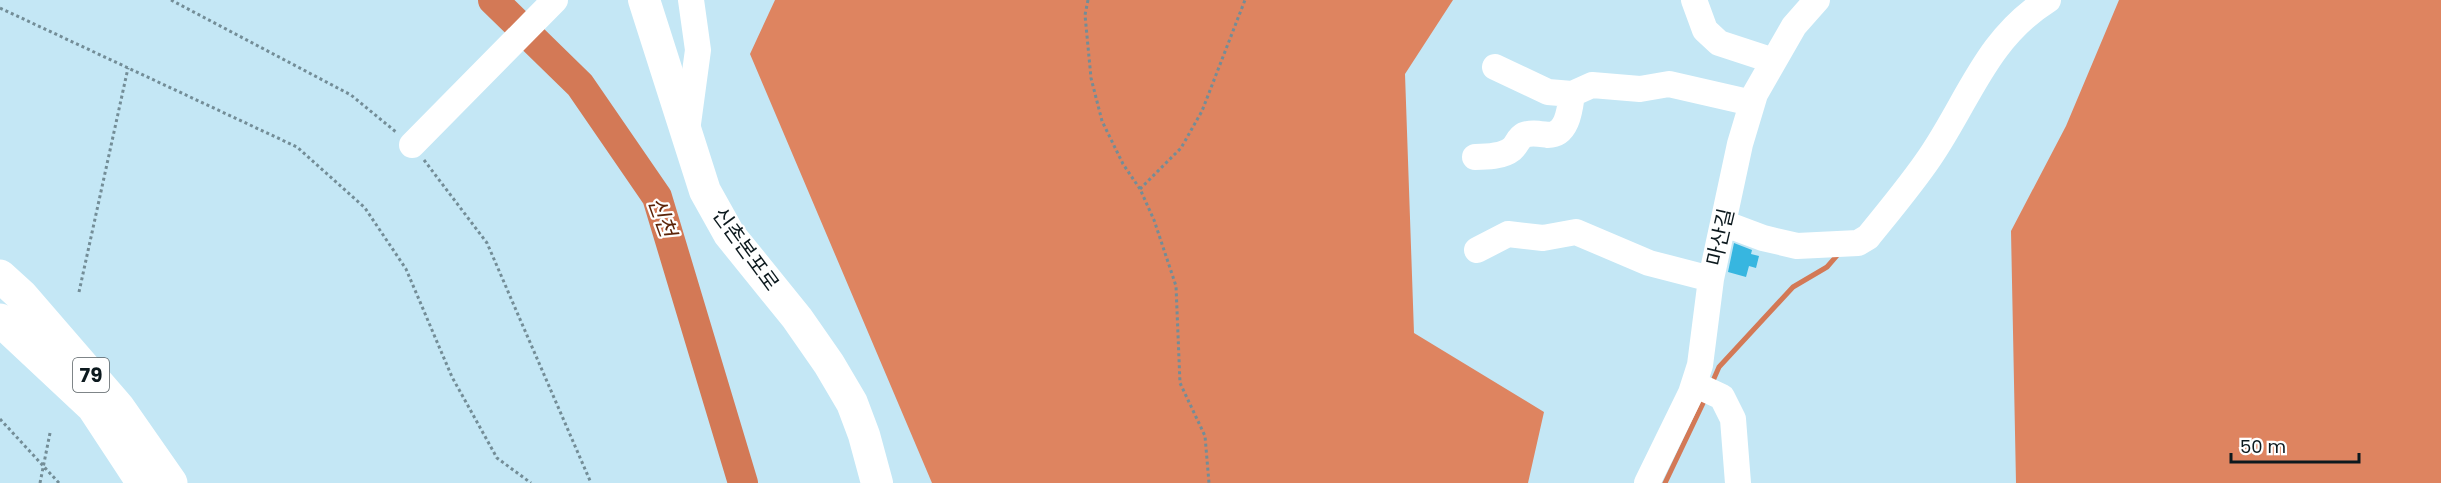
<svg xmlns="http://www.w3.org/2000/svg" width="2441" height="483" font-family="Poppins,'Noto Sans KR',sans-serif">
<style>
.forest{fill:#de8460}
.lines{fill:none;stroke-linecap:round;stroke-linejoin:round}
.stream{stroke:#d37956;stroke-width:5}
.river{stroke:#d37956;stroke-width:30}
.building{fill:#37b6e0}
.path{stroke:#738d97;stroke-width:3;stroke-dasharray:3 3;stroke-linecap:butt}
.minor{stroke:#fff;stroke-width:26}
.major{stroke:#fff;stroke-width:32}
.highway{stroke:#fff;stroke-width:33}
.labels{text-anchor:middle;dominant-baseline:central;stroke-width:4.5;stroke-linejoin:round;paint-order:stroke}
.shield{fill:#fff;stroke:#555e62;stroke-width:1.5}
.shield-label{font-size:20px;font-weight:bold;fill:#0c191e}
.street-label{font-size:21px;fill:#0c191e;stroke:#fff}
.water-label{font-size:22px;font-style:italic;fill:#5c2308;stroke:#fff}
</style>
<rect width="100%" height="100%" fill="#c4e7f5"/>
<path class="forest" d="M775 0H1453L1405 74 1414 333 1544 412 1528 483H932L750 54Z
M2119 0H2441V483H2016L2011 231 2066 126Z"/>
<g class="lines">
<path class="stream" d="M1712 383 1719 367 1793 287 1827 267 1840 252
M1665 483 1706 397"/>
<path class="river" d="M493 0 580 85 657 197 743 483"/>
</g>
<path class="building" d="M1734 243 1752 250 1751 254 1759 256 1756 268 1749 266 1746 277 1728 272Z"/>
<g class="lines">
<path class="path" d="M171 0 351 95 396 132
M1088 0 1085 15 1091 78 1102 121 1123 164 1140 189 1154 220 1176 286 1180 383 1205 436 1209 483
M0 8 297 147 365 208 406 269 452 377 497 458 531 483
M424 160 487 243 591 483
M1140 189 1181 148 1202 111 1245 0
M79 292 128 68
M0 419 59 483
M40 483 50 433"/>
<path class="minor" d="M1694 0 1705 30 1719 43 1774 61
M1495 67 1548 92 1572 94 1592 85 1640 89 1669 84 1752 103
M687 131 698 50 691 0
M412 145 555 0
M1475 157C1486 157 1502 157 1512 149 1517 145 1518 138 1524 135 1532 132 1540 134 1548 135 1568 135 1570 108 1572 94
M1723 223 1763 238 1797 246 1858 243 1868 237C1889 211 1911 185 1930 157 1969 100 1986 39 2048 0
M1477 250 1508 234 1543 238 1576 232 1649 263 1711 279
M1694 384 1722 397 1733 419 1738 483
M1647 483 1691 393 1700 365 1711 279 1740 144 1755 94 1794 26 1817 0"/>
<path class="major" d="M644 0 705 191 729 234 797 318 829 364 852 403 864 435 877 483"/>
<path class="highway" d="M0 276 22 296 118 407 171 483
M0 320 93 407 143 483"/>
</g>
<g class="labels">
<rect class="shield" x="73" y="358" width="36" height="34" rx="4.5"/>
<g class="shield-label">
<text x="91" y="375">79</text>
</g>
<g class="street-label">
<text transform="translate(1720 237) rotate(-77)">마산길</text>
<text transform="translate(746 249) rotate(54)">신촌본포로</text>
</g>
<g class="water-label">
<text transform="translate(662 217) rotate(70)">신천</text>
</g>
</g>
<path d="M2231 453v9h128v-9" fill="none" stroke="#0c191e" stroke-width="3"/>
<text x="2240" y="453" font-size="18" fill="#0c191e" stroke="#ffffff" stroke-width="4.5" paint-order="stroke">50 m</text>
</svg>
